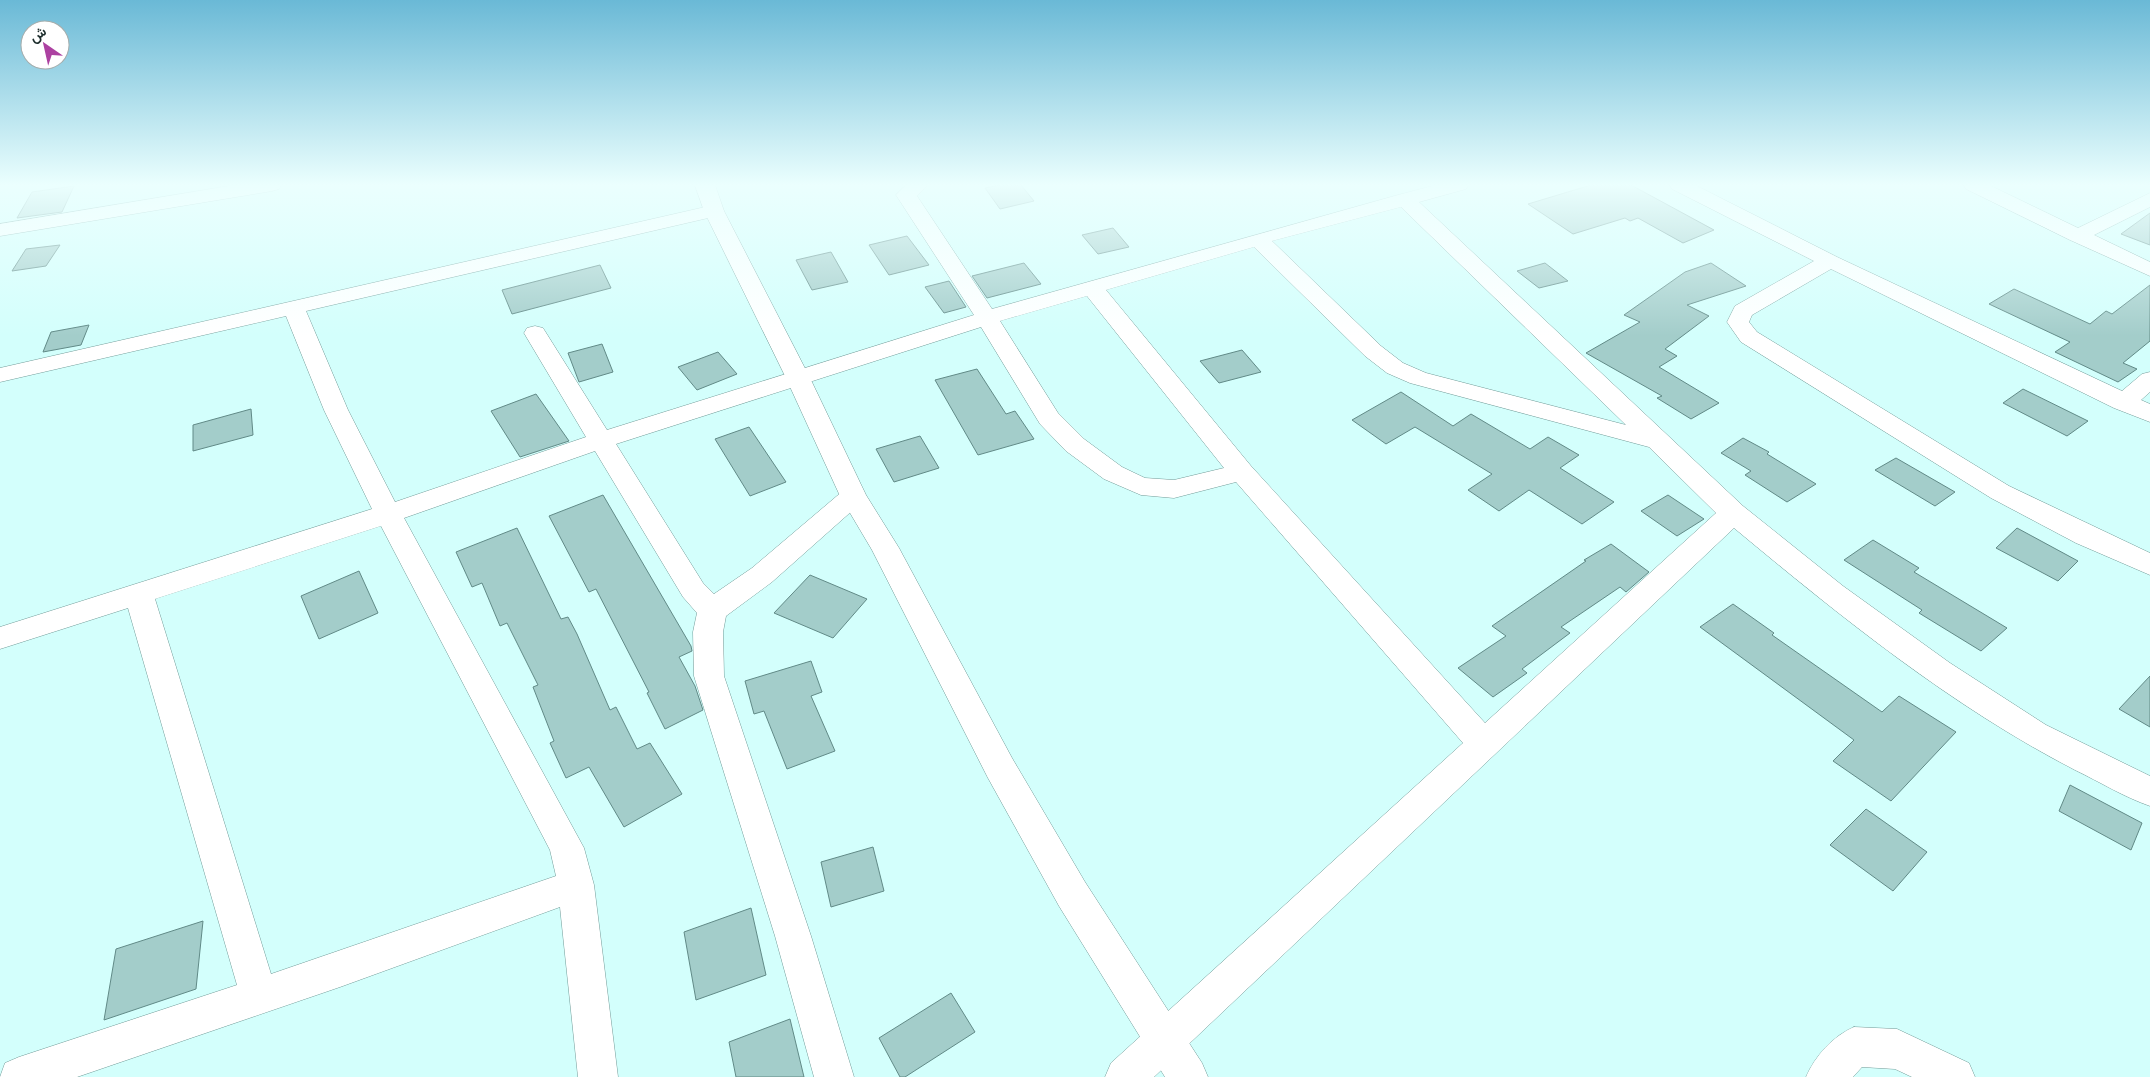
<svg xmlns="http://www.w3.org/2000/svg" width="2150" height="1077" font-family="'Sofia Sans Condensed',Vazirmatn,sans-serif">
<style>
.building{fill:#a3cdca;stroke:#618a87}
.lines{fill:none;stroke-linecap:round;stroke-linejoin:round}
.minor-casing{stroke:#739c99;stroke-width:1}
.major-casing{stroke:#739c99;stroke-width:1}
.minor{fill:#fff;fill-rule:evenodd}
.major{fill:#fff;fill-rule:evenodd}
</style>
<rect width="100%" height="100%" fill="#d3fffc"/>
<path class="building" d="M1000 185H1021L1034 201 1000 209 985 188Z
M1591 185H1631L1714 230 1683 243 1638 218 1630 221 1625 218 1573 234 1528 204Z
M74 186 62 212 17 218 32 192Z
M2150 213V245L2121 234Z
M1113 228 1129 247 1098 254 1082 235Z
M907 236 929 265 889 275 869 245Z
M60 245 46 266 12 271 26 249Z
M831 252 848 282 812 290 796 260Z
M1024 263 1041 284 987 298 972 276Z
M1545 263 1568 281 1539 288 1517 271Z
M1711 263 1746 286 1687 305 1709 316 1665 349 1677 356 1659 367 1719 403 1691 419 1657 398 1662 396 1586 353 1640 322 1624 315 1685 272Z
M600 265 611 288 512 314 502 290Z
M949 281 966 307 944 313 925 287Z
M2150 285V341L2123 363 2137 369 2118 382 2055 352 2070 342 1989 304 2014 289 2090 324 2106 311 2112 314Z
M89 325 81 345 43 352 51 332Z
M602 344 613 372 579 382 568 353Z
M1242 350 1261 372 1219 383 1200 361Z
M718 352 737 374 697 390 678 367Z
M977 369 1006 414 1015 411 1034 439 978 455 935 380Z
M2023 389 2088 421 2067 436 2003 403Z
M1401 392 1453 426 1471 414 1530 449 1548 437 1579 455 1560 468 1614 502 1582 524 1529 490 1499 511 1468 490 1492 474 1415 427 1386 444 1352 420Z
M536 394 569 441 520 457 491 411Z
M251 409 253 435 193 451V425Z
M749 427 786 482 750 496 715 439Z
M920 436 939 468 894 482 876 449Z
M1743 438 1769 452 1767 454 1816 484 1787 502 1745 475 1751 471 1721 453Z
M1896 458 1955 492 1935 506 1875 470Z
M603 495 691 646 692 651 679 657 695 686 703 710 665 729 647 693 649 692 596 589 589 592 549 516Z
M1668 495 1704 519 1677 536 1641 511Z
M517 528 561 619 568 617 577 634 610 710 616 707 637 749 650 743 682 794 624 827 589 767 566 778 550 743 554 741 533 687 538 685 507 623 500 626 482 583 472 587 456 552Z
M2017 528 2078 561 2058 581 1996 548Z
M1873 540 1919 568 1914 572 2007 628 1981 651 1919 613 1922 610 1844 560Z
M1611 544 1649 572 1626 592 1620 587 1561 627 1570 633 1522 669 1527 673 1493 697 1458 668 1506 636 1492 626 1586 561 1584 560Z
M359 571 378 613 319 639 301 596Z
M810 575 867 599 833 638 774 613Z
M1733 604 1774 633 1772 635 1882 712 1899 696 1956 732 1891 801 1833 761 1854 740 1700 627Z
M811 661 822 692 811 696 835 751 787 769 764 711 754 714 745 681Z
M2150 676V727L2119 709Z
M2070 785 2142 823 2131 850 2059 811Z
M1866 809 1927 852 1893 891 1830 845Z
M873 847 884 891 831 907 821 862Z
M751 908 766 975 696 1000 684 932Z
M203 921 196 989 104 1020 116 949Z
M951 993 975 1032 905 1077H900L879 1038Z
M790 1019 804 1077H736L729 1042Z"/>
<g class="lines">
<g class="minor-casing">
<path id="minor" d="M235 185H281L279 189 272 191 0 236V224Z
M906 185H928L917 196 992 309 1398 195 1436 185H1468L1466 189 1419 202 1743 506 1843 586 1950 663 2046 725 2150 776V806C2124 797 2100 782 2075 770 1951 706 1841 617 1734 528L1154 1077H1105L1111 1063 1463 743 1236 482 1174 498 1141 495 1104 479 1066 451 1040 424 981 327 616 444 703 583 714 594 752 568 844 490 853 487 862 490 866 496 862 502 772 582 726 616 723 632 724 676 811 936 854 1077H814L775 936 694 676 693 632 697 613 683 597 595 451 404 518 584 848 594 885 618 1077H578L560 907 340 987 77 1077H0L5 1063 19 1057 237 985 128 608 0 649V627L372 509 324 410 286 316 0 382V368L714 205 721 207 724 211 721 215 306 311 348 410 395 502 586 437 524 333 527 328 535 326 543 328 607 430 974 315 896 195ZM1401 207 1626 425 1426 373 1403 363 1381 346 1272 241ZM1254 247 1365 356 1387 373 1410 383 1649 447 1716 513 1485 723 1251 466 1106 290ZM1087 296 1224 468 1174 480 1145 478 1122 467 1084 439 1058 413 1000 321ZM381 526 550 850 556 876 271 974 155 599Z
M1670 185H1695L1837 257 2122 391 2142 374 2150 372V392L2141 400 2150 404V422L2114 408 1831 269 1752 315 1749 322 1757 332 2009 486 2150 553V575L2076 543 1991 498 1741 342 1727 322 1735 306 1814 261 1672 189Z
M1964 185H1989L2078 228 2150 193V207L2094 235 2150 262V276L2070 240 1966 189Z
M1854 1027 1897 1029 1969 1063 1975 1077H1912L1895 1069 1862 1067 1853 1077H1806C1815 1056 1833 1036 1854 1027Z"/>
</g>
<g class="major-casing">
<path id="major" d="M695 185H715L724 211 810 378 866 495 899 548 1012 758 1085 882 1202 1063 1208 1077H1165L1059 906 988 778 872 550 840 496 786 378 704 211Z"/>
</g>
<use href="#minor" class="minor"/>
<use href="#major" class="major"/>
</g>
<linearGradient id="sky" x2="0" y2="1"><stop stop-color="#6ab9d6"/><stop offset="0.55" stop-color="#ebfffe"/><stop offset="1" stop-color="#ebfffe" stop-opacity="0"/></linearGradient>
<rect width="2150" height="336" fill="url(#sky)"/>
<g transform="translate(45 45) rotate(326)"><circle r="24" fill="#ffffff" stroke="#a5acab"/>
<path d="M0-4L9 19L0 12L-9 19Z" fill="#ac41a1"/>
<text y="-8" font-size="14" font-weight="bold" text-anchor="middle" fill="#1e2f2e">ش</text>
</g>
</svg>
